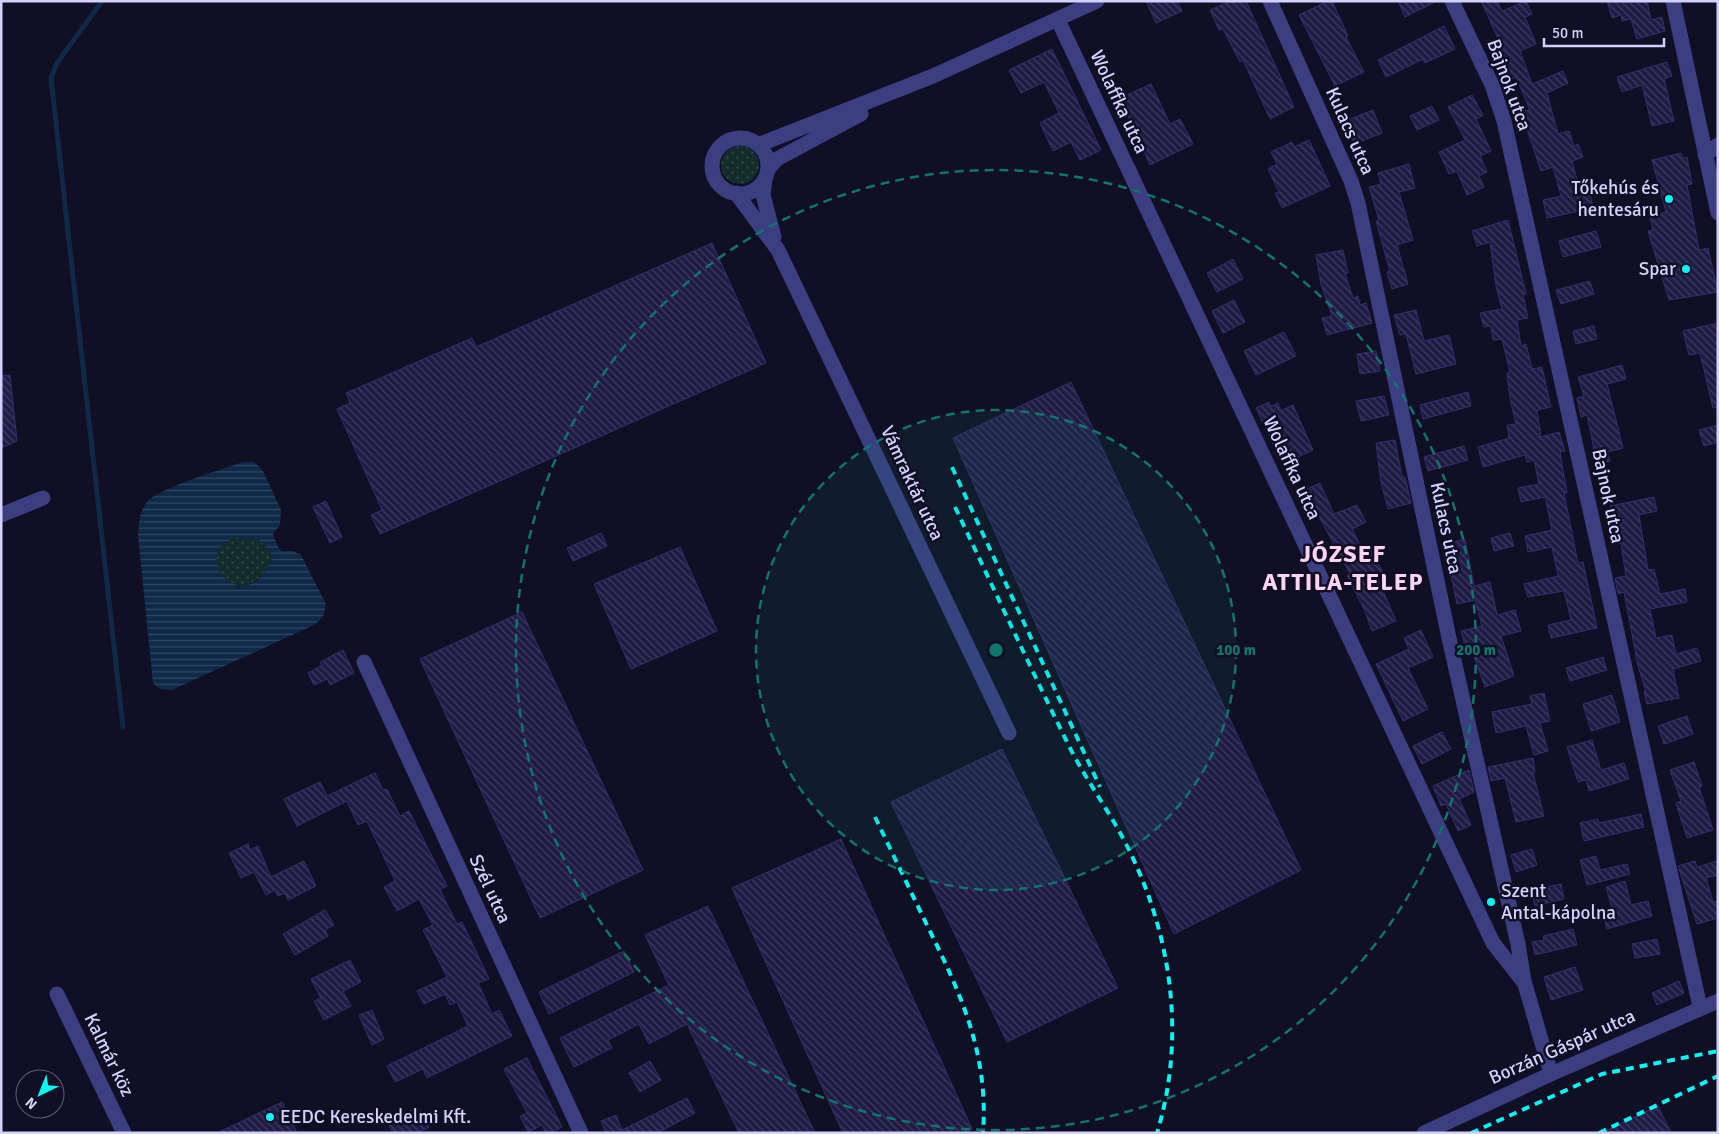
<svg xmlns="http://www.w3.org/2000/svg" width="1719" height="1134" font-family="Signika,sans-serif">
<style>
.grass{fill:url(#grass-dots)}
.water{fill:url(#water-rules);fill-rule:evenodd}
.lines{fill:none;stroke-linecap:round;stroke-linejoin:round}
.stream{stroke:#0f2a48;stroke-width:5}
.building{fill:url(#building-back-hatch);stroke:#342e70}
.minor{stroke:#3b3f82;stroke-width:15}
.rail{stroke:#05f7f6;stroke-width:4;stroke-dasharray:8 6;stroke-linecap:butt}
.ring{fill:none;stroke:#0f766e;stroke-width:2.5;stroke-dasharray:9 6}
.poi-dot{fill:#05f7f6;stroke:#100f24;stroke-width:2}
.labels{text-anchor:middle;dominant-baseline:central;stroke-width:5;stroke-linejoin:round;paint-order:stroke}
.street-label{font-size:19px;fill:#d3d2fe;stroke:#100f24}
.poi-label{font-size:19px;fill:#d3d2fe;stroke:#100f24;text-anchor:end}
.district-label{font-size:24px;font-weight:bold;letter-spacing:1px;fill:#fed4f3;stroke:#100f24}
.centre{fill:#0f766e;stroke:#100f24;stroke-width:2.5}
.ring-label{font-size:15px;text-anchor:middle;font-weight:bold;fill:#0f766e;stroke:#100f24;stroke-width:5;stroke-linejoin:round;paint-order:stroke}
</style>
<defs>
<pattern id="grass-dots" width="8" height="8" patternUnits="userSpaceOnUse" patternTransform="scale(1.25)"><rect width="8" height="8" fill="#122d2a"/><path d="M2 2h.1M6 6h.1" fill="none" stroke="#344b4a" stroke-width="1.8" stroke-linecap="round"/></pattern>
<pattern id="water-rules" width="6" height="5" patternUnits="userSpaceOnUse" patternTransform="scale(1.25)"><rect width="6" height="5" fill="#0f2a48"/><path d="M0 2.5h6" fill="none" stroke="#314863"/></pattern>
<pattern id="building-back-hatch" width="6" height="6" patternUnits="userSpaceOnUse" patternTransform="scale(1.25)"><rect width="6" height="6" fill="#1f1b44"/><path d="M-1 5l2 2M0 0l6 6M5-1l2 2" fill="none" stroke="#3f3b60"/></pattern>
</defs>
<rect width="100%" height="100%" fill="#100f24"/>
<path class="grass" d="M721 165a19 19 0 1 1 38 0a19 19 0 1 1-38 0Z
M234 538C258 539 261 535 273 558 269 564 265 573 259 578 232 604 194 555 234 538Z"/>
<path class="water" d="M243 462H254L262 469 281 510 280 525 273 534 278 547 282 551H293L301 555 326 604 324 615 316 624 172 690 160 689 153 683 138 536C139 524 139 513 146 503 156 489 223 469 243 462ZM234 538C257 539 262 535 273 558 269 564 265 573 260 578 232 604 194 555 234 538Z"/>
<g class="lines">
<path class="stream" d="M102 1 57 63 51 78 123 727"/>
</g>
<path class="building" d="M1146 1H1177L1182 11 1156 23Z
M1231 1H1246L1294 107 1270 119 1243 60 1240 62 1223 29 1219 30 1210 10Z
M1328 1H1332L1348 36 1346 37 1364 72 1335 86 1299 15Z
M1398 1H1437L1405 17Z
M1481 1H1497L1502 11 1526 1 1532 14 1525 17 1536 44 1520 51 1532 84 1563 71 1568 83 1547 93 1558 134 1569 131 1574 146 1578 144 1583 157 1572 161 1580 191 1589 189 1593 208 1547 218 1543 200 1561 196 1553 167 1541 171 1527 129 1524 130 1519 112 1530 110 1516 77 1511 79 1500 43Z
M1607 1H1647L1651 20 1662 17 1665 31 1637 39 1631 19 1622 21 1621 15 1612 18Z
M1444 26 1455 49 1425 63 1423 59 1386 77 1378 60Z
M1052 49 1101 150 1080 160 1071 142 1053 151 1040 123 1059 113 1044 82 1021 93 1009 70Z
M1667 62 1672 76 1664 79 1674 121 1652 126 1642 85 1622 92 1617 77Z
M1151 84 1170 124 1180 119 1193 144 1150 165 1120 98Z
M1472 95 1483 115 1476 119 1491 151 1480 156 1487 172 1479 176 1484 187 1467 195 1457 171 1449 174 1439 152 1465 140 1448 107Z
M1432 106 1439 120 1417 130 1410 116Z
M1373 110 1382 133 1354 144 1345 121Z
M1309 140 1330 186 1282 208 1275 193 1279 192 1268 169 1277 164 1271 152 1292 142 1294 147Z
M1681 153 1683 158 1687 157 1692 184 1687 185 1699 250 1708 248 1718 292 1669 300 1648 231 1653 230 1650 217 1666 212 1652 160Z
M1409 164 1415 188 1399 192 1413 240 1397 245 1408 284 1392 289 1387 272 1390 271 1376 221 1379 220 1369 187 1381 184 1378 173Z
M1508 220 1526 294 1523 295 1528 318 1517 320 1521 346 1526 344 1532 369 1542 367 1551 407 1537 410 1541 437 1559 432 1565 451 1560 452 1567 493H1564L1578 563 1583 562 1597 628 1551 638 1548 625 1571 620 1564 591 1528 597 1524 584 1558 576 1552 547 1528 552 1525 536 1552 530 1545 497 1521 502 1518 488 1539 484 1534 460 1527 462 1525 455 1483 467 1478 447 1509 438 1507 425 1516 424 1510 398 1507 373 1510 372 1502 339 1493 340 1491 326 1484 327 1480 313 1502 309 1496 286 1490 242 1477 246 1472 231Z
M1596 231 1601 247 1563 257 1559 241Z
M712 243 766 363 380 534 371 515 382 510 337 409 350 403 346 393 472 338 476 347Z
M1343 250 1348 273 1345 274 1353 298 1358 296 1360 305 1366 303 1372 323 1327 335 1322 318 1332 316 1321 284 1316 255Z
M1233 259 1243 279 1217 292 1207 273Z
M1590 281 1594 294 1561 304 1556 290Z
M1234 300 1245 322 1223 333 1212 311Z
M1416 310 1424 341 1449 335 1456 364 1416 374 1406 334 1400 335 1394 315Z
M1718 323V407L1713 408 1700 353 1689 355 1683 331Z
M1594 326 1597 339 1576 344 1573 331Z
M1284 332 1296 356 1256 375 1244 351Z
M1376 351 1380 371 1360 374 1357 354Z
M1622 365 1626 379 1607 384 1623 448 1608 452 1610 461 1597 464 1587 415 1581 417 1577 398 1584 396 1578 377Z
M10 375 17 441 1 448V376Z
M1071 382 1301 870 1174 934 953 438Z
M1468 392 1471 406 1423 419 1420 405Z
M1384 396 1389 415 1361 421 1356 401Z
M1269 402 1271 406 1278 403 1281 411 1293 405 1313 450 1282 464 1256 408Z
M1718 425V442L1704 446 1699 430Z
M1395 440 1402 477H1405L1411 503 1388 509 1381 482 1376 443Z
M1464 446 1468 460 1428 471 1424 457Z
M1320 483 1334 514 1357 505 1366 522 1352 529 1363 551 1369 547 1386 578 1379 582 1396 621 1372 631 1364 609 1347 576 1350 574 1315 509 1305 514 1296 494Z
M1654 497 1657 511 1639 515 1648 570 1654 569 1660 594 1685 589 1687 602 1650 609 1656 638 1672 635 1676 654 1697 648 1701 661 1673 669 1679 698 1647 704 1644 691H1646L1638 666 1624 592 1618 594 1615 578 1626 576 1621 543 1611 545 1608 528 1615 527 1610 506Z
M326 501 342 537 330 543 313 507Z
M601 533 607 546 573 561 567 548Z
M1510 533 1514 546 1494 551 1491 538Z
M1465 539 1474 586 1490 582 1497 615 1515 610 1521 631 1501 636 1514 676 1485 687 1470 645 1465 646 1461 631 1482 626 1475 600 1457 604 1445 544Z
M680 547 717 631 631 669 594 584Z
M522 612 643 870 540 918 420 659Z
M1421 630 1433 657 1408 668 1428 709 1403 721 1376 664 1409 649 1404 638Z
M343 650 354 673 330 685 327 679 314 685 308 673 322 665 320 662Z
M1603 657 1607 670 1570 681 1566 668Z
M1544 693 1550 721 1540 723 1548 751 1534 755 1526 726 1496 733 1492 712 1532 704 1530 696Z
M1612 695 1620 722 1591 731 1583 704Z
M1687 716 1693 734 1664 744 1658 726Z
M1442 732 1451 749 1422 764 1413 746Z
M1592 740 1601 770 1624 763 1629 779 1589 791 1586 780 1578 782 1567 747Z
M1002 749 1118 988 1007 1042 891 802Z
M1533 758 1535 773H1533L1544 816 1516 822 1505 778 1491 781 1488 767Z
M1694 762 1702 786 1699 787 1713 830 1687 838 1676 803 1681 801 1670 770Z
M1469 770 1474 792 1459 799 1471 825 1458 831 1446 804 1441 806 1433 786Z
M375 773 383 790 387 789 400 816 409 811 447 886 440 889 443 896 457 924 462 922 489 979 478 983 492 1014 499 1010 512 1036 427 1078 423 1069 395 1082 387 1066 468 1026 457 1002 450 1005 445 994 424 1004 417 991 447 977 423 930 433 925 419 899 397 911 384 887 395 881 367 821 358 825 347 801 297 826 284 799 320 782 327 796Z
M1641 814 1644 827 1584 841 1580 823 1598 819 1599 823Z
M841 839 972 1129 964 1133H843L732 888Z
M248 844 250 850 258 846 271 877 304 861 316 886 288 900 285 893 278 896 275 890 266 895 254 872 241 878 229 853Z
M1532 849 1537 865 1516 872 1511 855Z
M1596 856 1600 870 1627 864 1630 874 1587 885 1580 860Z
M1695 861 1697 867 1718 861V875L1706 878 1713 902 1718 901V918L1697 924 1678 866Z
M1625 881 1631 905 1648 901 1652 916 1607 929 1602 910 1612 908 1606 887Z
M1561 884 1564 899 1535 906 1531 890Z
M708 906 815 1133H739L687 1024 649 1044 639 1024 608 1040 612 1048 574 1067 560 1038 669 985 645 935Z
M325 910 334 925 325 930 328 936 295 955 283 934Z
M1573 929 1577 945 1535 955 1532 942 1544 940 1543 936Z
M1657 939 1660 954 1635 958 1632 944Z
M624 951 634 972 549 1014 539 992Z
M350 960 361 982 343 991 351 1006 324 1020 314 1001 321 998 311 979Z
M1575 967 1583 990 1551 1000 1544 977Z
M1679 981 1684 993 1657 1005 1652 993Z
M372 1010 384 1039 372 1045 359 1015Z
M527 1058 562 1127 549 1133H546L542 1125 528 1132 520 1116 527 1113 504 1069Z
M650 1061 661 1080 640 1092 629 1073Z
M687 1098 695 1113 657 1133H606L601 1121 616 1115 622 1130Z
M282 1102 297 1133H217Z
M1658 1106 1671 1133H1601Z
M417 1107 429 1127 418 1133H393L388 1124Z"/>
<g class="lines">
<path class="minor" d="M1270 1 1351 181 1358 203 1449 638 1518 944 1524 981 1551 1074
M1452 1 1492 85 1504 121 1700 1007
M1673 1 1718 213
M1058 20 1493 943 1523 981
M712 166a28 28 0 1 1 56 0a28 28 0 1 1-56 0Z
M758 145 933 76 1097 1
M1705 155 1718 145
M768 169 777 159 861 114
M765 178 763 195 774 237
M736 193 778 250 1009 733
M1 515 43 498
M364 662 581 1133
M57 994 124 1133
M1424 1133 1551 1074 1718 1001"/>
<path class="rail" d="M952 467 1100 787
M955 507C993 587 1030 667 1069 746 1085 778 1107 808 1124 840 1171 930 1187 1035 1157 1133
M875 817C892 852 909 888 926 923 960 992 989 1053 983 1133
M1471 1133 1602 1074 1718 1051
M1599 1133 1718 1076"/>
</g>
<circle cx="996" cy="650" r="240" fill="#0f766e" fill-opacity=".12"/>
<g class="ring">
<circle cx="996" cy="650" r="240"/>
<circle cx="996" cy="650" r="480"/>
</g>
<g class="poi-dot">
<circle cx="1669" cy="199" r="5"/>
<circle cx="1686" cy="269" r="5"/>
<circle cx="1491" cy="902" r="5"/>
<circle cx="270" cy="1117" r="5"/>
</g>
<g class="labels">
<g class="street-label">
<text transform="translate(1509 85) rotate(70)">Bajnok utca</text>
<text transform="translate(1119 102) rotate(65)">Wolaffka utca</text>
<text transform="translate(1350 131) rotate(66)">Kulacs utca</text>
<text transform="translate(1292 468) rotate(65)">Wolaffka utca</text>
<text transform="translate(912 483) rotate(65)">Vámraktár utca</text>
<text transform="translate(1608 496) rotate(78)">Bajnok utca</text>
<text transform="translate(1446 528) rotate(78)">Kulacs utca</text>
<text transform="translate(490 889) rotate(65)">Szél utca</text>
<text transform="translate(1562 1047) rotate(-24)">Borzán Gáspár utca</text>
<text transform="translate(109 1055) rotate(64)">Kalmár köz</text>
</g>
<g class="poi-label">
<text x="1659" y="188">Tőkehús és<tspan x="1659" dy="22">hentesáru</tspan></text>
<text x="1676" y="269">Spar</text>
<text x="1501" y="891" text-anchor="start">Szent<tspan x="1501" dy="22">Antal-kápolna</tspan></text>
<text x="280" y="1117" text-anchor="start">EEDC Kereskedelmi Kft.</text>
</g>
<g class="district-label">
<text x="1343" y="554">JÓZSEF<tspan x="1343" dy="28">ATTILA-TELEP</tspan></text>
</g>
</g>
<circle cx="996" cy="650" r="8" class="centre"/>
<g class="ring-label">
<text x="1236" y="655">100 m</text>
<text x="1476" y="655">200 m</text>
</g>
<rect width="1719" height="1134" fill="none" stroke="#d3d2fe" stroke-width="5"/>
<g transform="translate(40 1094) rotate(223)"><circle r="24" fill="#100f24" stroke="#5e5d7b"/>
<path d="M0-4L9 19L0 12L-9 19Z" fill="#05f7f6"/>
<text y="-8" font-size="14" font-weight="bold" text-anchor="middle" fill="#d3d2fe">N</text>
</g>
<path d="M1544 38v8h120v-8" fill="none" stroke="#d3d2fe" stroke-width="2.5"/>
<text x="1552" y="38" font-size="15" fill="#d3d2fe" stroke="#100f24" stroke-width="4" paint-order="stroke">50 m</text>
</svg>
